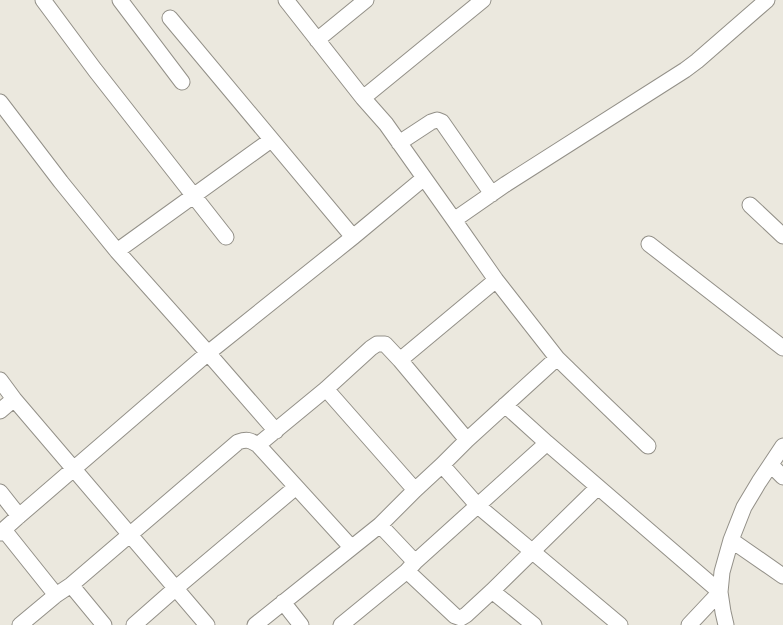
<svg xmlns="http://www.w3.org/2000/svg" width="783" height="625" font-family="Lato,sans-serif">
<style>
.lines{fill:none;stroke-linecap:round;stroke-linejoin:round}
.minor-casing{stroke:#939088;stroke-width:17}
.minor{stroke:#fff;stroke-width:15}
</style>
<rect width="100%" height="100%" fill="#ebe8de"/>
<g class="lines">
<g class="minor-casing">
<path id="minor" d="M43 0 95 70 226 237
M120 0 182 82
M286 0 363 98 386 124 454 220 496 280 557 358 596 396 648 446
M170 18 353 237
M317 40 366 0
M363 98 483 0
M0 102 61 182 117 251 208 353 276 431
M399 143 431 122 437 120 442 122 492 194
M750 205 783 236
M454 220 506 184 685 70 697 61 767 0
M649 244 783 348
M117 251 271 140
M400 360 496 280
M0 380 14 399 207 625
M326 389 415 490
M505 405 547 443 720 592 689 625
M0 411 14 399
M258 445 326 389 371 348 377 344H385L400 360 467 440
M442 465 478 506 620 625
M771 465 783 477
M0 492 19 516
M380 525 415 562
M4 530 56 595
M0 533 19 516 208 353 353 237 424 178
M731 540 783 576
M407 571 415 562 547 443
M71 585 104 625
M492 591 534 625
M283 602 301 625
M20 625 56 595 71 585 238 442C247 439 250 440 258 445L351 547
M134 625 176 588 296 487
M255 625 380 525 415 490 442 465 467 440 557 358
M341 625 407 571 455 616 461 618 466 615 492 591 598 487
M726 625 723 612 720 592 722 572 731 540 744 507 759 482 783 446"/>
</g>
<use href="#minor" class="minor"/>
</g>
</svg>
